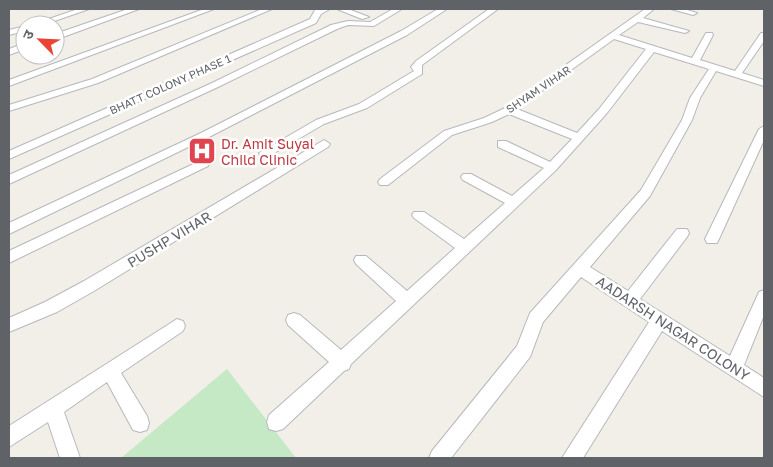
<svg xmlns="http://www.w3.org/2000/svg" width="773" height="467" font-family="'Golos Text','Noto Sans Devanagari',sans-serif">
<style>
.green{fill:#c5e8c5}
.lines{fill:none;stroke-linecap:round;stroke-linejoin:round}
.minor-casing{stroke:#b5b8bc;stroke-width:2}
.minor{fill:#fff;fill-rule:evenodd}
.labels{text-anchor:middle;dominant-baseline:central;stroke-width:5;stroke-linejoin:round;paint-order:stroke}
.far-street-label{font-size:11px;fill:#5f6368;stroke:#fff}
.health-label{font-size:14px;fill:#be3a42;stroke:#fff;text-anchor:start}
.street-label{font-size:14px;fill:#5f6368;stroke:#fff}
</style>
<rect width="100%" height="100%" fill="#f1efe8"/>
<path class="green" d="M227 369 296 458H121Z"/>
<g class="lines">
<g class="minor-casing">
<path id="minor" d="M78 9H89L43 25H31Z
M128 9H139L55 40V34Z
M204 9H214L9 86V80Z
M262 9H272L98 83 9 111V105L92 79Z
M320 9H330L321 14 316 23 9 159V151L310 19 315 10Z
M337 9H348L369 17 362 19Z
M393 9H402L374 26 348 25 337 29 218 87 9 184V175L212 83 331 25 348 21 370 22Z
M438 9H447L407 35 209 137 9 234V223L201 133 401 31Z
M489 9H498L422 65V74L367 108 324 124 269 156H261L259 153 316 120 359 104 414 71 411 67 416 61Z
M645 9H654L643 18 689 31 685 33 638 22 619 35 692 58 706 33H712L713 35 700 60 735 71 761 33H764V41L742 73 764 80V86L716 71 700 98 692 120 650 196 590 267 628 291 677 229H687L689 233 687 237 640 299 730 356 759 292 764 290V315L744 365 764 378V397L662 331 583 458H562L649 322 581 277 543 322 530 357 451 458H429L432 451 517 346 530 313 641 190 682 120 690 98 709 69 654 52 607 113 556 170 351 364 349 369 344 371 283 429 276 431 269 429 267 422 269 415 329 362 288 325 286 320 288 315 294 313 300 315 341 350 396 301 356 264 354 260 356 256H366L407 291 455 248 414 218 412 215 414 212H424L464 239 505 203 463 180 461 177 463 174H471L512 196 544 168 498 147V141H506L550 162 572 139 509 114 492 122 452 135 388 185H380L378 182 380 179 444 131 484 118 505 108ZM614 39 646 49 599 109 577 133 517 109Z
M671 9H684L697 13 693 15Z
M25 26V31L9 35V30Z
M25 43V49L9 55V49Z
M764 126V140L719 239 717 243H707L705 239 759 129Z
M324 140 330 144 328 147 94 291 57 312 9 332V318L45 302 84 281Z
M204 159 210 163 208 166 9 263V251Z
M177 319 183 321 185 326 183 331 121 373 147 416 149 423 147 430 140 432 133 430 107 382 64 412 80 458H60L48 422 9 447V426Z"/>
</g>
<use href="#minor" class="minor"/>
</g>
<defs>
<g id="hospital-square" transform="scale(1.4375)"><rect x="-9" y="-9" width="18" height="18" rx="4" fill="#e0444e" stroke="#fff"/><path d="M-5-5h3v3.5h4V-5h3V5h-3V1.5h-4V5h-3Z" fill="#fff"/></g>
</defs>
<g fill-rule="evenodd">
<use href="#hospital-square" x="202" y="151"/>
</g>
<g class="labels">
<g class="far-street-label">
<text transform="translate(170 84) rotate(-24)">BHATT COLONY PHASE 1</text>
<text transform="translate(538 89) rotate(-34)">SHYAM VIHAR</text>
</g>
<g class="health-label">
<text x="221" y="143">Dr. Amit Suyal<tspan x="221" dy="16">Child Clinic</tspan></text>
</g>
<g class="street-label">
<text transform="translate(169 239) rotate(-31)">PUSHP VIHAR</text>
<text transform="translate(673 328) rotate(33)">AADARSH NAGAR COLONY</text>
</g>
</g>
<rect width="773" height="467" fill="none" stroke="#5f6368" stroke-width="20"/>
<g transform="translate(40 40) rotate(294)"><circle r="24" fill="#ffffff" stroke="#bfc1c3"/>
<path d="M0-4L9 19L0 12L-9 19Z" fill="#ea4335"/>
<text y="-8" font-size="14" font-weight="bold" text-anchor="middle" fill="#5f6368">उ</text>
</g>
</svg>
